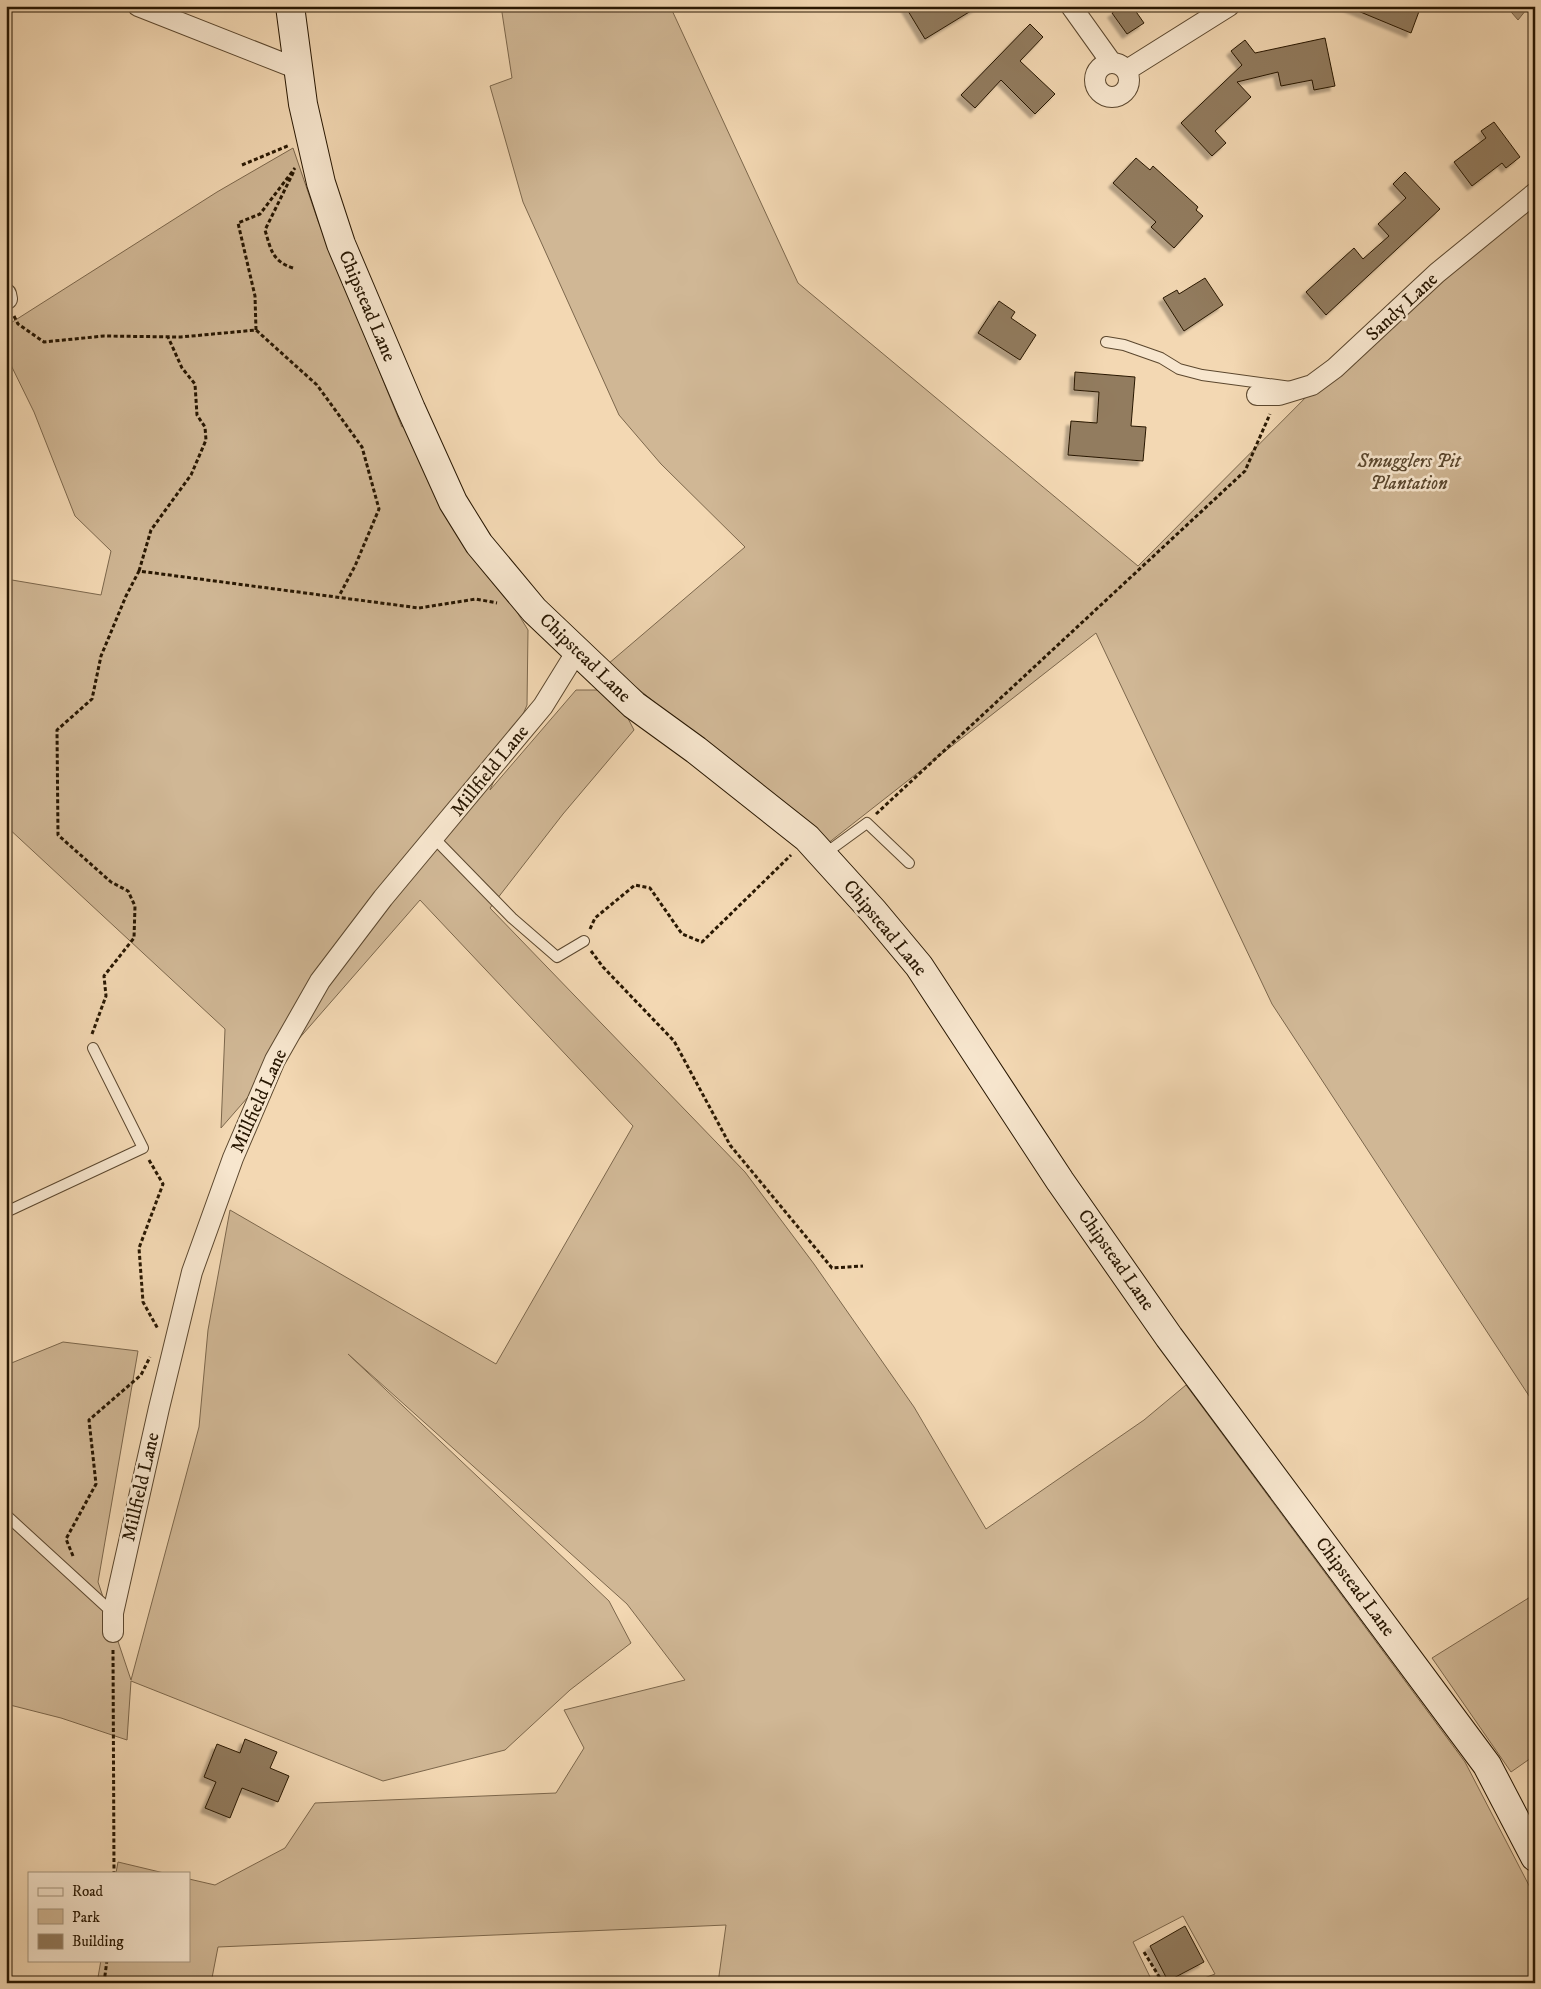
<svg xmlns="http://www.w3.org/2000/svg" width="1541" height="1989" font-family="'IM FELL DW Pica',serif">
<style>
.green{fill:#d0b795;stroke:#7c674c}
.water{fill:#ae9677;stroke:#786348}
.building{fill:#927b5e;stroke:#281702;filter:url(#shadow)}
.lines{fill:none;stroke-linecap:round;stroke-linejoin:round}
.lane-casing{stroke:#5b472e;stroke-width:12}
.street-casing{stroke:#5b472e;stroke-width:22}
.secondary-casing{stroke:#281702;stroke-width:30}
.path{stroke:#281702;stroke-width:3;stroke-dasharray:4 2.5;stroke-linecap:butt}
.lane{stroke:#f7e6ce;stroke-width:10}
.street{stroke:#f7e6ce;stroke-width:20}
.secondary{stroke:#f7e6ce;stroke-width:28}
.labels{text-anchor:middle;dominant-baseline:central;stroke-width:5;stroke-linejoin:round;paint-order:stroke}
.street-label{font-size:19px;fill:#281702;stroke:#f7e6ce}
.park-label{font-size:19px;font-style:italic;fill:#5a472e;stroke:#f7e6ce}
</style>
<defs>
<filter id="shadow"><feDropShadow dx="-4.5" dy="4.5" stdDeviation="1" flood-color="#0004"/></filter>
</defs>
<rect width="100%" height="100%" fill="#f3d8b3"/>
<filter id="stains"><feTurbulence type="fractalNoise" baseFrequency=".004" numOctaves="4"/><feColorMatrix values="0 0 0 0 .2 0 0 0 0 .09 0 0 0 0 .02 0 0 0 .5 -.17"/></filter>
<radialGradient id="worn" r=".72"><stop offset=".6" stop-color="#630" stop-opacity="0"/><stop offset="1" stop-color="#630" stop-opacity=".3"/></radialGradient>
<path class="green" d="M501 6H670L798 283 1138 566 1335 368 1535 193V1405L1272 1004 1096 633 827 844 608 664 745 547 661 464 619 415 523 202 490 86 512 78Z
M293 148 318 221 402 427 407 425 451 525 506 594 528 630 527 705 490 790 576 690H600L622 707 634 730 563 814 490 908 745 1172 814 1264 914 1407 986 1529 1144 1420 1186 1385 1465 1762 1535 1897V1983H1191L1215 1974 1183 1916 1133 1942 1153 1983H718L726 1925 218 1947 211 1983H97L101 1960H189V1879L215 1885 285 1848 315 1803 556 1793 584 1748 564 1710 685 1680 627 1604 348 1354 609 1601 631 1643 570 1690 505 1750 383 1781 131 1681 127 1740 61 1718 6 1704V1481L10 1477 11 1392 9 1364 63 1342 138 1351 98 1582 131 1680 199 1427 208 1330 230 1210 496 1364 633 1126 420 900 221 1128 225 1029 6 826V579L101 595 111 551 75 516 34 412 6 355V326L217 192Z
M1535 1594V1766L1531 1758 1511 1772 1432 1658Z
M118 1862 164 1873H116Z"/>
<path class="water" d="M1506 6H1523L1526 10 1518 20Z"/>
<path class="building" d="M905 6H979L925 39Z
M1123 6H1132L1144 23 1127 34 1112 13Z
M1346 6H1421L1411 33Z
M1030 24 1043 37 1020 61 1055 94 1035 114 1001 80 975 108 961 95Z
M1325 38 1335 86 1314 90 1312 80 1281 86 1278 72 1237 82 1251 97 1215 131 1226 143 1212 156 1181 123 1242 65 1231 51 1245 40 1255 53Z
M1494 122 1520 157 1506 168 1502 163 1472 186 1454 162 1486 138 1481 131Z
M1136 158 1150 170 1153 166 1198 207 1196 210 1203 216 1174 248 1151 227 1156 222 1113 183Z
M1405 172 1440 209 1326 315 1306 292 1354 248 1363 259 1389 236 1378 224 1406 198 1393 184Z
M1205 278 1223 305 1184 331 1163 298 1177 290 1179 294Z
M999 301 1015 312 1011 318 1036 335 1020 360 978 333Z
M1075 372 1135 377 1131 426 1146 427 1143 461 1068 455 1071 421 1097 423 1099 392 1074 390Z
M245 1739 277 1752 270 1768 289 1776 278 1802 242 1788 230 1818 205 1808 216 1782 204 1777 217 1744 240 1753Z
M1185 1926 1204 1962 1168 1981 1150 1946Z"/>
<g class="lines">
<g class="lane-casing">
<path id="lane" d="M1106 342 1124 345 1161 358 1179 369 1202 375 1291 387
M434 838 512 918 557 957 584 941
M823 855 867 823 909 863
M6 1212 143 1148 93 1048
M6 1515 113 1613"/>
</g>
<g class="street-casing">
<path id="street" d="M138 6 298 69
M1071 6 1111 62
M1095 80a17 17 0 1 1 34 0a17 17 0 1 1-34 0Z
M1127 70 1229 6
M6 294 7 299
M1257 395H1279L1312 385 1335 368 1437 273 1535 193
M113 1632V1613L159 1408 192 1272 233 1158 275 1060 320 981 383 898 543 706 577 651"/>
</g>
<g class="secondary-casing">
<path id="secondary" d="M290 6 303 104 321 183 341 244 411 409 453 502 479 544 534 610 634 705 696 750 807 838 874 912 919 966 1060 1181 1169 1337 1487 1765 1535 1857"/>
</g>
<path class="path" d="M242 165 290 145
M293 268C272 261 271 250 265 230L294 171
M14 316 18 324 44 342 104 336 181 337 256 330 317 385 362 447 379 509 355 566 339 596
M256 330 255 296 238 223 260 214 295 168
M139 571 151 530 191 475 206 440 205 427 197 415 195 384 182 368 168 337
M876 814 1245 471 1270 414
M590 929 595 918 635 885 650 888 682 934 702 942 791 855
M591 951 603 967 674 1041 730 1145 832 1268 863 1266
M92 1034 106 996 104 976 134 938 135 906 128 891 111 882 58 835 57 730 92 699 101 656 126 596 139 571 419 608 476 599 497 603
M149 1160 163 1184 139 1248 143 1302 158 1329
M73 1556 66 1539 96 1484 89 1420 141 1375 150 1357
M113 1650 114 1873
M1144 1952 1163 1983
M104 1983 107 1960"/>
<use href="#lane" class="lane"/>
<use href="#street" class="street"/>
<use href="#secondary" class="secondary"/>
</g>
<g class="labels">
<g class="street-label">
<text transform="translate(367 306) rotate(67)">Chipstead Lane</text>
<text transform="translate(1402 307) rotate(-43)">Sandy Lane</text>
<text transform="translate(585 658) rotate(44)">Chipstead Lane</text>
<text transform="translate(490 771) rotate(-51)">Millfield Lane</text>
<text transform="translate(885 928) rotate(50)">Chipstead Lane</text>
<text transform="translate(259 1101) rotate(-66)">Millfield Lane</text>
<text transform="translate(1116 1260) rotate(55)">Chipstead Lane</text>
<text transform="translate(141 1487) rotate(-77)">Millfield Lane</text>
<text transform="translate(1355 1587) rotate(53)">Chipstead Lane</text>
</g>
<g class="park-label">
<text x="1409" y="461">Smugglers Pit<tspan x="1409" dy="22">Plantation</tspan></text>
</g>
</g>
<rect width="1541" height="1989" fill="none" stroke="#f3d8b3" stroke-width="25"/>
<rect x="8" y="8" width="1526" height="1974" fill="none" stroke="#281702" stroke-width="2.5"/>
<rect x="12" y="12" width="1516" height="1964" fill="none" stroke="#281702"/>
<rect x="28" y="1872" width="162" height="90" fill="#f7e6ce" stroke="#a4937c"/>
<rect x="38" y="1888" width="25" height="8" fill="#f7e6ce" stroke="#a4937c"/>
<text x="72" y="1896" font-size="15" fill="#281702">Road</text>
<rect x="38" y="1909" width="25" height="15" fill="#d0b795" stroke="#a4937c"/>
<text x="72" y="1922" font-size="15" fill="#281702">Park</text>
<rect x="38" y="1934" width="25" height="15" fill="#927b5e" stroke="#a4937c"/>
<text x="72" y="1946" font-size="15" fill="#281702">Building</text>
<rect width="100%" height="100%" filter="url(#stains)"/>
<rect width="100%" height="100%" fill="url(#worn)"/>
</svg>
